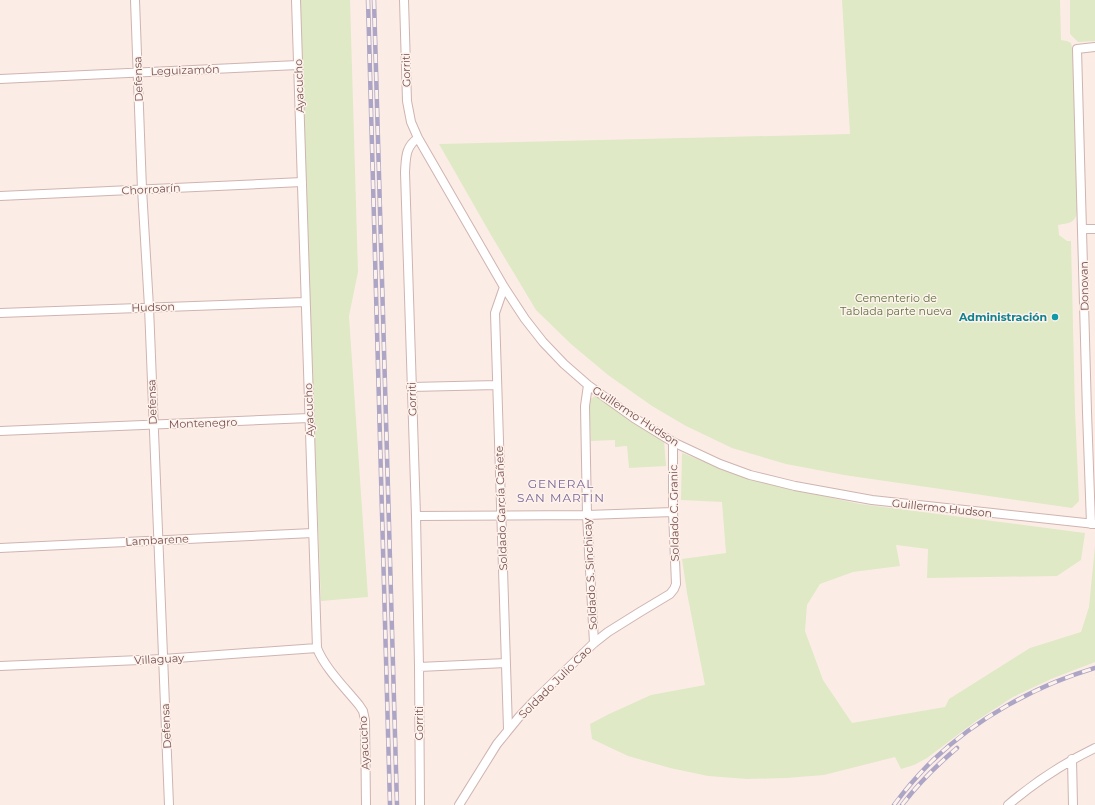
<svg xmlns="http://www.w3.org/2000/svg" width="1095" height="805" font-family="Montserrat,sans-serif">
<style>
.green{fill:#dfe9c5}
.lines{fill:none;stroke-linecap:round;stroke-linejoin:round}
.minor-casing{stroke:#cfb4b0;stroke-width:10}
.minor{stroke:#fff;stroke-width:8}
.rail-casing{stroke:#aca5c5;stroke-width:4.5}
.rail{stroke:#fef2ec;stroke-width:3;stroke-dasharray:9;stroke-linecap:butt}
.culture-dot{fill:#0f9aa8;stroke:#fef2ec;stroke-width:1.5}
.labels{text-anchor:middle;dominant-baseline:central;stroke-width:3;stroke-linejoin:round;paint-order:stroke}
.street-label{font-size:11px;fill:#744d4c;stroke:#fef2ec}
.park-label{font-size:11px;fill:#607441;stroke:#fef2ec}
.culture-label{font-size:11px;font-weight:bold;fill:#0d838f;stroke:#fef2ec;text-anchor:end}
.neighbourhood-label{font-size:12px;letter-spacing:1px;fill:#786797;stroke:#fef2ec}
</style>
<rect width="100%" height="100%" fill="#fcece6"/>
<path class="green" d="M298 0H350L358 272 349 316 368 597 321 601Z
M842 0H1060L1061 40 1067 41 1071 43 1073 52 1077 212C1075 224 1068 223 1058 225L1059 235 1067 241H1071L1075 410 1079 501 1072 508 844 475 786 464 732 448 686 426 652 406 608 375 571 344 536 310 491 235 439 144 850 134Z
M1070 0H1095V41L1078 42 1070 34Z
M595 396 598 397 664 441 666 466 629 468 627 446 615 447V440L591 441 589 402 590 399Z
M682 453 759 482 860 504 1085 533 1081 560 1057 576 927 578 928 549 896 545 900 566 853 572 820 584 807 605 805 631 823 680 852 723 945 707 949 699 1030 648 1081 632 1089 607 1095 546V662L1051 679 1013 697 976 721 927 758 914 765 901 769 895 757 824 775 787 778 747 779 708 776 670 768 628 756 592 739 590 724 609 714 651 695 705 685 687 593 682 559 726 553 722 502 681 500Z"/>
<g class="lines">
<g class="minor-casing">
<path id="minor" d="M135 0 142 189 149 307 169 805
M296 0 317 648C324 667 346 689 359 705L363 711 365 720 366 805
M404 0 407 101 411 122 418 138C405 147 406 158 405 172L416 516 419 667 420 805
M0 79 298 65
M418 138 504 287 525 319 543 342 564 364 588 385 634 418 673 442 720 464 750 475 795 486 872 500 1095 524
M0 196 302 182
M1082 229H1095
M504 287 495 313 508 729
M0 313 305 302
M588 385 585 406 587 515 594 643
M411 387 497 385
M0 431 309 418
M416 516 587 515 673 512
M1091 524 1087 412 1077 49 1095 47
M0 548 313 533
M0 666 163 659 317 648
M419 667 506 663
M1072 759 1073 805
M459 805 497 744 519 717 535 700 594 643 608 632 640 612 670 594 674 589 676 584 673 512V442
M1008 805C1035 782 1064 763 1095 748"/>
</g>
<use href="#minor" class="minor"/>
<g class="rail-casing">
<path id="rail" d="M368 0 390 805
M374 0 397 805
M894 805C905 790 918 775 932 761 977 718 1035 686 1095 668
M902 805C918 784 937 765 957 748"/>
</g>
<use href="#rail" class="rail"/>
</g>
<circle class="culture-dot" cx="1055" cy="317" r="4"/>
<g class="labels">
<g class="street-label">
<text transform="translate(185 70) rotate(-2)">Leguizamón</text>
<text transform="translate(406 70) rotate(-92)">Gorriti</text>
<text transform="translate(138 79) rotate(-92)">Defensa</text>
<text transform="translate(299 86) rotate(-92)">Ayacucho</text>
<text transform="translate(151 189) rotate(-3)">Chorroarín</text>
<text transform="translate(1084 286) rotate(-91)">Donovan</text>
<text transform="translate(153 307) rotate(-2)">Hudson</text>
<text transform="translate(412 399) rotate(-92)">Gorriti</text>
<text transform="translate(152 402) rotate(-92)">Defensa</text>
<text transform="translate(309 410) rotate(-92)">Ayacucho</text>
<text transform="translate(636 416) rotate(33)">Guillermo Hudson</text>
<text transform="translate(203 423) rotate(-2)">Montenegro</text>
<text transform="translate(501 508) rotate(-92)">Soldado García Cañete</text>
<text transform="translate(942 508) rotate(6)">Guillermo Hudson</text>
<text transform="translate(674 513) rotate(-91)">Soldado C. Granic</text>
<text transform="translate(157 540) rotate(-3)">Lambarene</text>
<text transform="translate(590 574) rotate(-93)">Soldado S. Sinchicay</text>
<text transform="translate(159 659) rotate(-3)">Villaguay</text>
<text transform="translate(555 682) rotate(-45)">Soldado Julio Cao</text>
<text transform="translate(419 723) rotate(-90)">Gorriti</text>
<text transform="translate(166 726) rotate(-93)">Defensa</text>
<text transform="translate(364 743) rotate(-93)">Ayacucho</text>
</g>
<g class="park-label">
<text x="896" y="298">Cementerio de<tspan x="896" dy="13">Tablada parte nueva</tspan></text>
</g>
<g class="culture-label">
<text x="1047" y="317">Administración</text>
</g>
<g class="neighbourhood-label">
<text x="561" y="483">GENERAL<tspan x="561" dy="14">SAN MARTIN</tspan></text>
</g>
</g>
</svg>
